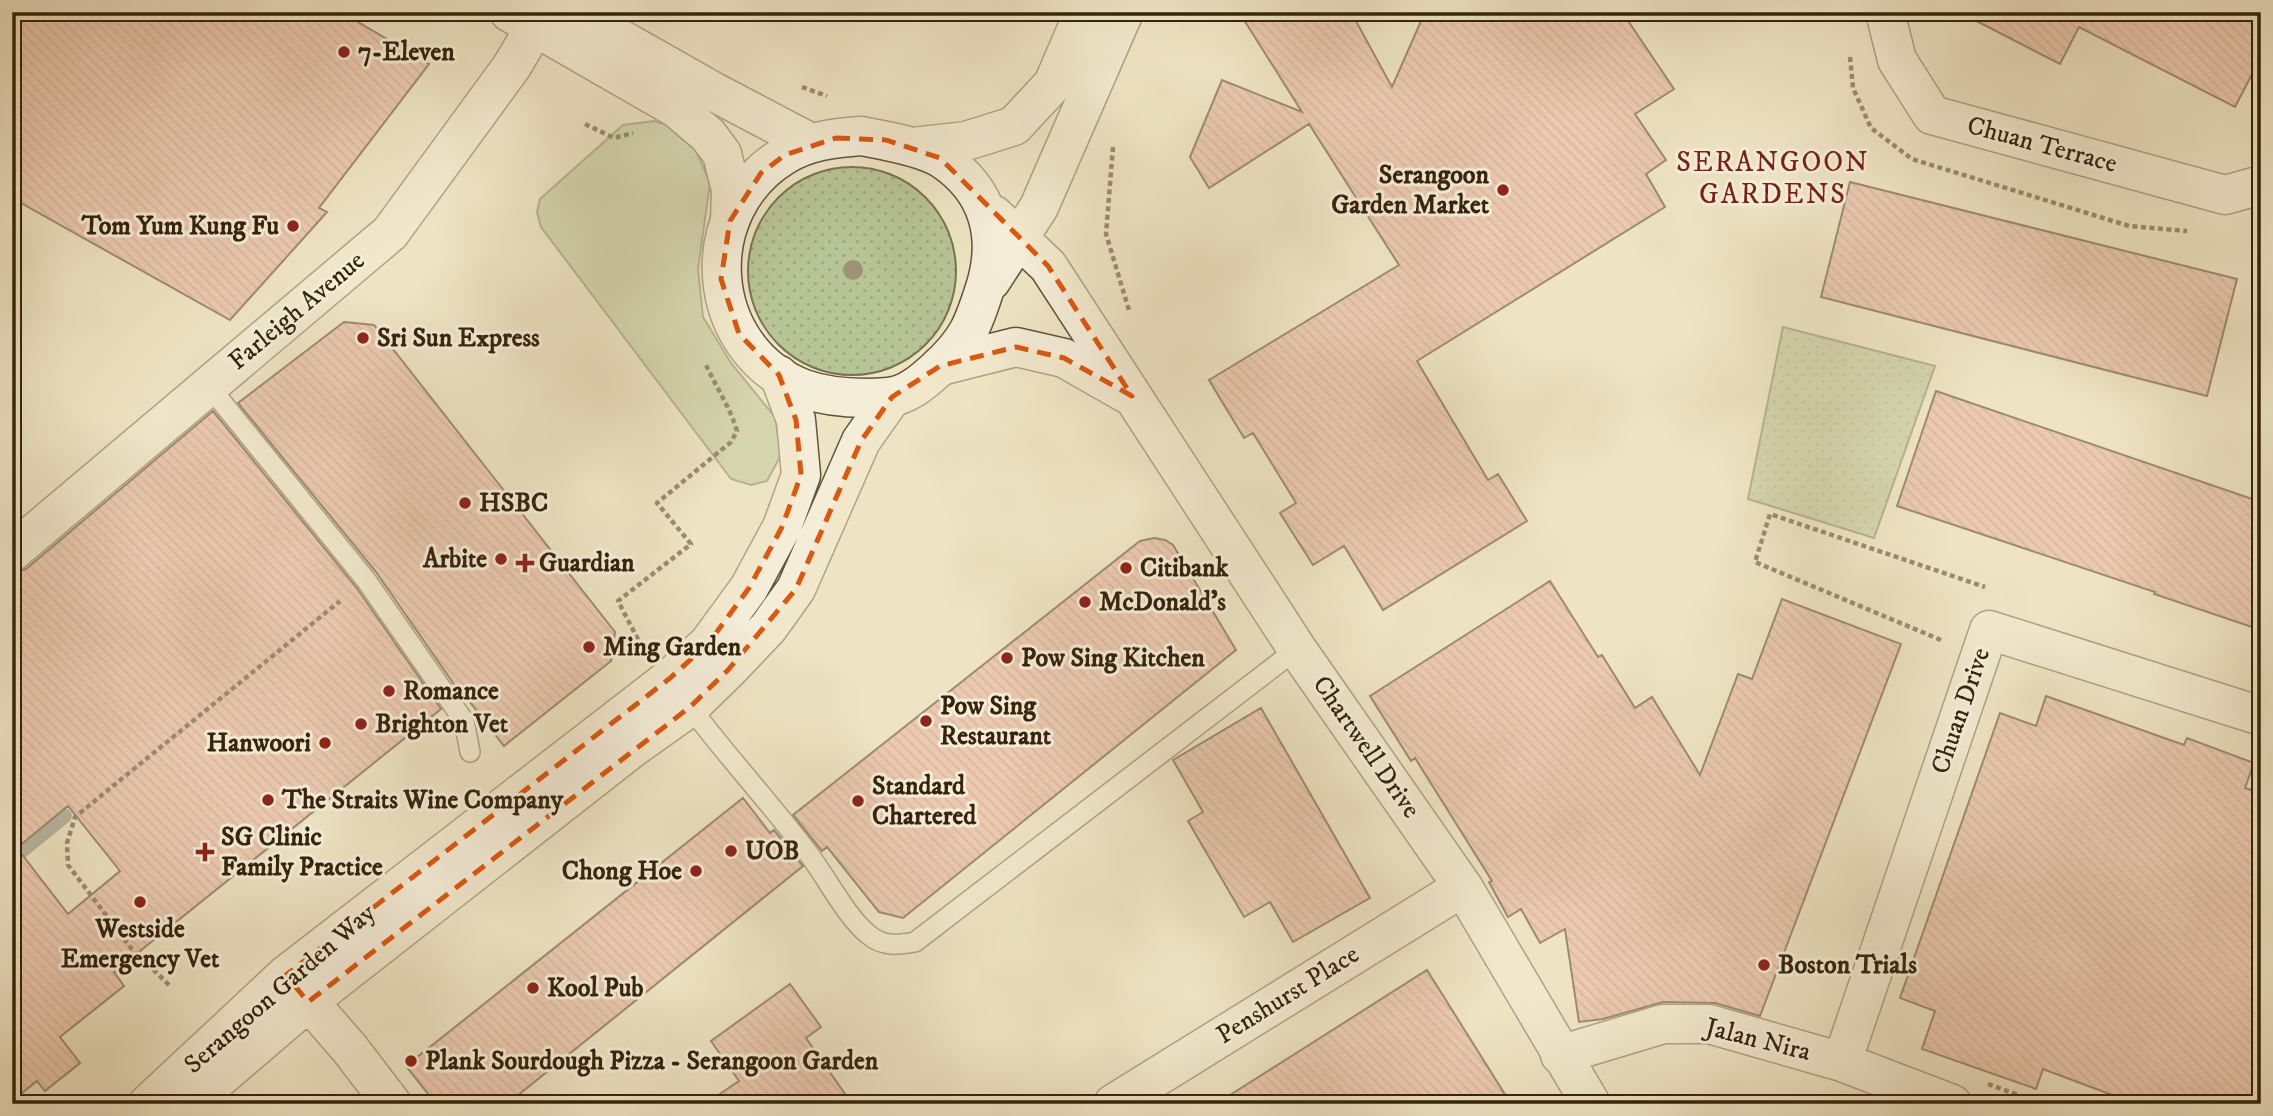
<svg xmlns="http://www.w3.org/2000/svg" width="2273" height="1116" font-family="'IM FELL DW Pica',serif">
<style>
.grass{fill:url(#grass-dots);stroke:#767450;stroke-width:2}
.park{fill:#b7c495;stroke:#767450;stroke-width:2}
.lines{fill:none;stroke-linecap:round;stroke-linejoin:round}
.stream{stroke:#747f77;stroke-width:14}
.building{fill:url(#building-back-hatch);stroke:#36230c;stroke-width:2;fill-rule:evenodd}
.service-casing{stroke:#64533a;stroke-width:22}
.minor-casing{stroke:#64533a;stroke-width:41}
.tertiary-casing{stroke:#64533a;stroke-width:41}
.path{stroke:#36230c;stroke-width:4.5;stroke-dasharray:5 3.5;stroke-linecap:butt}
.service{stroke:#f4edd8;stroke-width:19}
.minor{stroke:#f4edd8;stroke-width:38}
.tertiary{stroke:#f4edd8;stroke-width:38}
.tree{fill:#9e9475}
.marked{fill:none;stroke:#df560c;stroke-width:5;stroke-dasharray:14 9;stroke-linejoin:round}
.poi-dot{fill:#8f2418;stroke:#f4edd8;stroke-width:2.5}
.labels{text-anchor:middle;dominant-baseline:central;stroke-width:6;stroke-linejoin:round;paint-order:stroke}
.poi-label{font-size:26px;font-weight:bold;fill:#36230c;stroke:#f4edd8;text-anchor:start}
.street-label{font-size:26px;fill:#36230c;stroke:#f4edd8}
.neighbourhood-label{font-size:28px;letter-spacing:2px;fill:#7a1f14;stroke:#f4edd8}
</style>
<defs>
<pattern id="grass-dots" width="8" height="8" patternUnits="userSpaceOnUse" patternTransform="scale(1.75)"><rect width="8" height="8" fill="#b7c495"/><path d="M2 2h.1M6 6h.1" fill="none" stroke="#9ea87f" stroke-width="1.8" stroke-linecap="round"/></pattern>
<pattern id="building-back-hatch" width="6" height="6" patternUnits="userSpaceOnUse" patternTransform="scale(1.75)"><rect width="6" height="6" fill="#e8a997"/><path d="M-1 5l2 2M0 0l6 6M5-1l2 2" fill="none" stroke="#bd897a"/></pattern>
</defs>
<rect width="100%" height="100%" fill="#eee4c3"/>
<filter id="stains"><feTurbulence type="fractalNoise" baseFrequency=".00286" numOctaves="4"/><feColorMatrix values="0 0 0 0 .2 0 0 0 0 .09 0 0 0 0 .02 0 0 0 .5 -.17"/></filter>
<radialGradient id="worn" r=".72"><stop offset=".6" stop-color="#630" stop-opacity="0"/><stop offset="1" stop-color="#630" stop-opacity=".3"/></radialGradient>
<path class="grass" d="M748 271a104 104 0 1 1 208 0a104 104 0 1 1-208 0Z
M1783 327 1935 366 1874 538 1748 499Z"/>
<path class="park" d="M654 121 675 127 691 139 710 183 698 269 703 317 731 363 775 417 781 455 767 481 751 485 731 479 541 227 537 212 540 199 623 125Z"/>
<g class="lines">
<path class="stream" d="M12 859 65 816"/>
</g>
<path class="building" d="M12 12H341L429 64 319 208 327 212 230 320 12 198Z
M1239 12H1351L1392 87 1425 12H1622L1674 89 1635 114 1666 160 1646 174 1665 207 1417 361 1488 480 1498 474 1527 521 1383 610 1344 546 1313 565 1280 513 1296 503 1253 433 1244 438 1209 380 1399 265 1309 124 1209 188 1190 157 1222 80 1302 112Z
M1959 12H2261V57L2235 107 2079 27 2060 64Z
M1850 182 2237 279 2207 396 1821 297Z
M344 322 374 325 615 632 611 661 504 746 462 692 460 693 376 572 238 403Z
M1936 391 2261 502V630L2154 594 2155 592 1897 506Z
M213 411 356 587 441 709 114 972 124 986 60 1037 80 1063 45 1091 37 1081 12 1101V573L26 569ZM68 806 120 871 68 914 17 848Z
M1154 538 1165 540 1173 545 1236 650 903 918 879 912 827 847 822 851 793 815 1140 541Z
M1550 581 1598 657 1602 655 1635 708 1652 697 1700 775 1738 674 1752 679 1782 599 1901 644 1760 1016 1715 1003 1663 1002 1603 1019 1579 1022 1565 929 1540 943 1521 909 1508 917 1489 882 1492 881 1415 758 1411 761 1370 696Z
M2046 696 2184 745 2187 738 2254 763 2245 788 2261 793V1104H2136L2043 1069 2036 1089 1922 1049 1935 1011 1900 998 2000 713 2036 726Z
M1261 708 1370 898 1293 942 1270 902 1244 917 1188 821 1203 812 1173 760Z
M743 798 770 833 774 830 803 866 507 1104H436L406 1066Z
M1427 970 1511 1104H1216L1290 1057Z
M790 984 821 1027 806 1038 852 1104H705L739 1081 711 1041Z"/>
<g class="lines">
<g class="service-casing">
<path id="service" d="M208 385 366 580 464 721 470 752
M687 703C724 753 767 799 805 849 825 874 845 916 869 935 883 947 899 945 915 942L1297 649"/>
</g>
<g class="minor-casing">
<path id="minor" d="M509 12 676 108 708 135 722 154 731 190 730 221
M573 12 716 93 811 143
M1885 12 1897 60 1932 115 2225 195 2261 185
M994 215 1048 266 1297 649 1463 887 1591 1104
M940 366 1016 347 1064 358 1127 394
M12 552 390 233 512 66 535 27
M291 981 350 1049 392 1104
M1560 1055 1663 1024H1709L1842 1062 1952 1104
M1842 1062 1989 630 2261 716
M148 1104 286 975 669 679 708 644 749 588 782 527 801 475 796 420 779 375
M189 1104 308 1002 631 749 690 707 728 670 768 628 796 589 861 441 892 397
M1113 1104 1463 887"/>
</g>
<g class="tertiary-casing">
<path id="tertiary" d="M861 136C883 140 923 147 942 159 989 190 1001 237 985 288 973 326 967 341 938 368 924 381 907 396 888 397 861 399 830 398 804 389 703 350 693 210 785 155 808 141 834 138 861 136Z
M912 147 966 141 1014 126 1053 84 1084 12
M991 281 1039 207 1124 12"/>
</g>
<path class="path" d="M1850 57 1853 88 1871 128 1912 159 2129 226 2187 231
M802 87 827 96
M585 124 614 138 633 133
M1113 147 1106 234 1129 310
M1941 640 1755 562 1770 514 1985 587
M642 647 618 601 691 544 657 503 731 442 737 431C730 407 716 387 706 365
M169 985 131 948 68 865 67 843 75 817 340 601
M1988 1084 2043 1104"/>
<use href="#service" class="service"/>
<use href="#minor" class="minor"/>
<use href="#tertiary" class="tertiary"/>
</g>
<circle class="tree" cx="853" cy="270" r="10"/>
<path d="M0 0H2273V1116H0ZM836 138 886 140 940 158 1048 266 1132 396 1064 358 1016 347 940 366 892 397 861 441 796 589 728 670 690 707 308 1002 286 975 669 679 708 644 749 588 782 527 801 475 796 420 779 375 739 334 721 279 730 221 761 173 785 155Z" fill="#eee4c3" fill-opacity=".55" fill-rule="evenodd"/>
<path class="marked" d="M836 138 886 140 940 158 1048 266 1132 396 1064 358 1016 347 940 366 892 397 861 441 796 589 728 670 690 707 308 1002 286 975 669 679 708 644 749 588 782 527 801 475 796 420 779 375 739 334 721 279 730 221 761 173 785 155Z"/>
<g class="poi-dot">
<circle cx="344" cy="52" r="7"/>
<circle cx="1503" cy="190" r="7"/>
<circle cx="293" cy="226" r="7"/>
<circle cx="363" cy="338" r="7"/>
<circle cx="465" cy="503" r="7"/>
<circle cx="501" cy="559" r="7"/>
<path d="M521.5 552.5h7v7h7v7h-7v7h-7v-7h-7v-7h7z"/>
<circle cx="1126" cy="568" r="7"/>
<circle cx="1085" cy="602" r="7"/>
<circle cx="589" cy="647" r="7"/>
<circle cx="1007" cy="658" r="7"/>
<circle cx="389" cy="691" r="7"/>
<circle cx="926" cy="721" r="7"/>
<circle cx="361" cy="724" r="7"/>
<circle cx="325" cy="743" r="7"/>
<circle cx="268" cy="800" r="7"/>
<circle cx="858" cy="801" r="7"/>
<circle cx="731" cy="851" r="7"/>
<path d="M201.5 841.5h7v7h7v7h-7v7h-7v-7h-7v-7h7z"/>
<circle cx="696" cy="871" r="7"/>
<circle cx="140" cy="902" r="7"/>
<circle cx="1764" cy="965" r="7"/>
<circle cx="533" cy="988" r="7"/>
<circle cx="411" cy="1061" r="7"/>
</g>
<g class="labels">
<g class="poi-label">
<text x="358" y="52">7-Eleven</text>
<text x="1489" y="175" text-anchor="end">Serangoon<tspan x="1489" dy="30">Garden Market</tspan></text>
<text x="279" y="226" text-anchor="end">Tom Yum Kung Fu</text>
<text x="377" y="338">Sri Sun Express</text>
<text x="479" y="503">HSBC</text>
<text x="487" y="559" text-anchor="end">Arbite</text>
<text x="539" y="563">Guardian</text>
<text x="1140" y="568">Citibank</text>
<text x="1099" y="602">McDonald's</text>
<text x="603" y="647">Ming Garden</text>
<text x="1021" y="658">Pow Sing Kitchen</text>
<text x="403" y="691">Romance</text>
<text x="940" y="706">Pow Sing<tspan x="940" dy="30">Restaurant</tspan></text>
<text x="375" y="724">Brighton Vet</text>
<text x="311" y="743" text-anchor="end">Hanwoori</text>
<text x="872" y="786">Standard<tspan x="872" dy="30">Chartered</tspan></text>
<text x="282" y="800">The Straits Wine Company</text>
<text x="221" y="837">SG Clinic<tspan x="221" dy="30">Family Practice</tspan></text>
<text x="745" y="851">UOB</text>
<text x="682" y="871" text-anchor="end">Chong Hoe</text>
<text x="140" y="929" text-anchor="middle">Westside<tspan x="140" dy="30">Emergency Vet</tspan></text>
<text x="1778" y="965">Boston Trials</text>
<text x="547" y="988">Kool Pub</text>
<text x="425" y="1061">Plank Sourdough Pizza - Serangoon Garden</text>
</g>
<g class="street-label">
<text transform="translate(2042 145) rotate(15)">Chuan Terrace</text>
<text transform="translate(297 311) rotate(-40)">Farleigh Avenue</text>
<text transform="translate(1961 711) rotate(-71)">Chuan Drive</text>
<text transform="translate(1366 747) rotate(55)">Chartwell Drive</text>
<text transform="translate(280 989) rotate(-41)">Serangoon Garden Way</text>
<text transform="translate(1288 995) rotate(-32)">Penshurst Place</text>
<text transform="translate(1758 1040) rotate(14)">Jalan Nira</text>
</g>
<g class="neighbourhood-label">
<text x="1773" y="162">SERANGOON<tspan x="1773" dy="32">GARDENS</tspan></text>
</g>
</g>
<rect width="2273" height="1116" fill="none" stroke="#eee4c3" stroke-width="42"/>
<rect x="14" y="14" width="2245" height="1088" fill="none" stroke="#36230c" stroke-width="3.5"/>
<rect x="21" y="21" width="2231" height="1074" fill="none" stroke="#36230c" stroke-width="2"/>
<rect width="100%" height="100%" filter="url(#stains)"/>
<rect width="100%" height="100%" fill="url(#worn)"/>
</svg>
